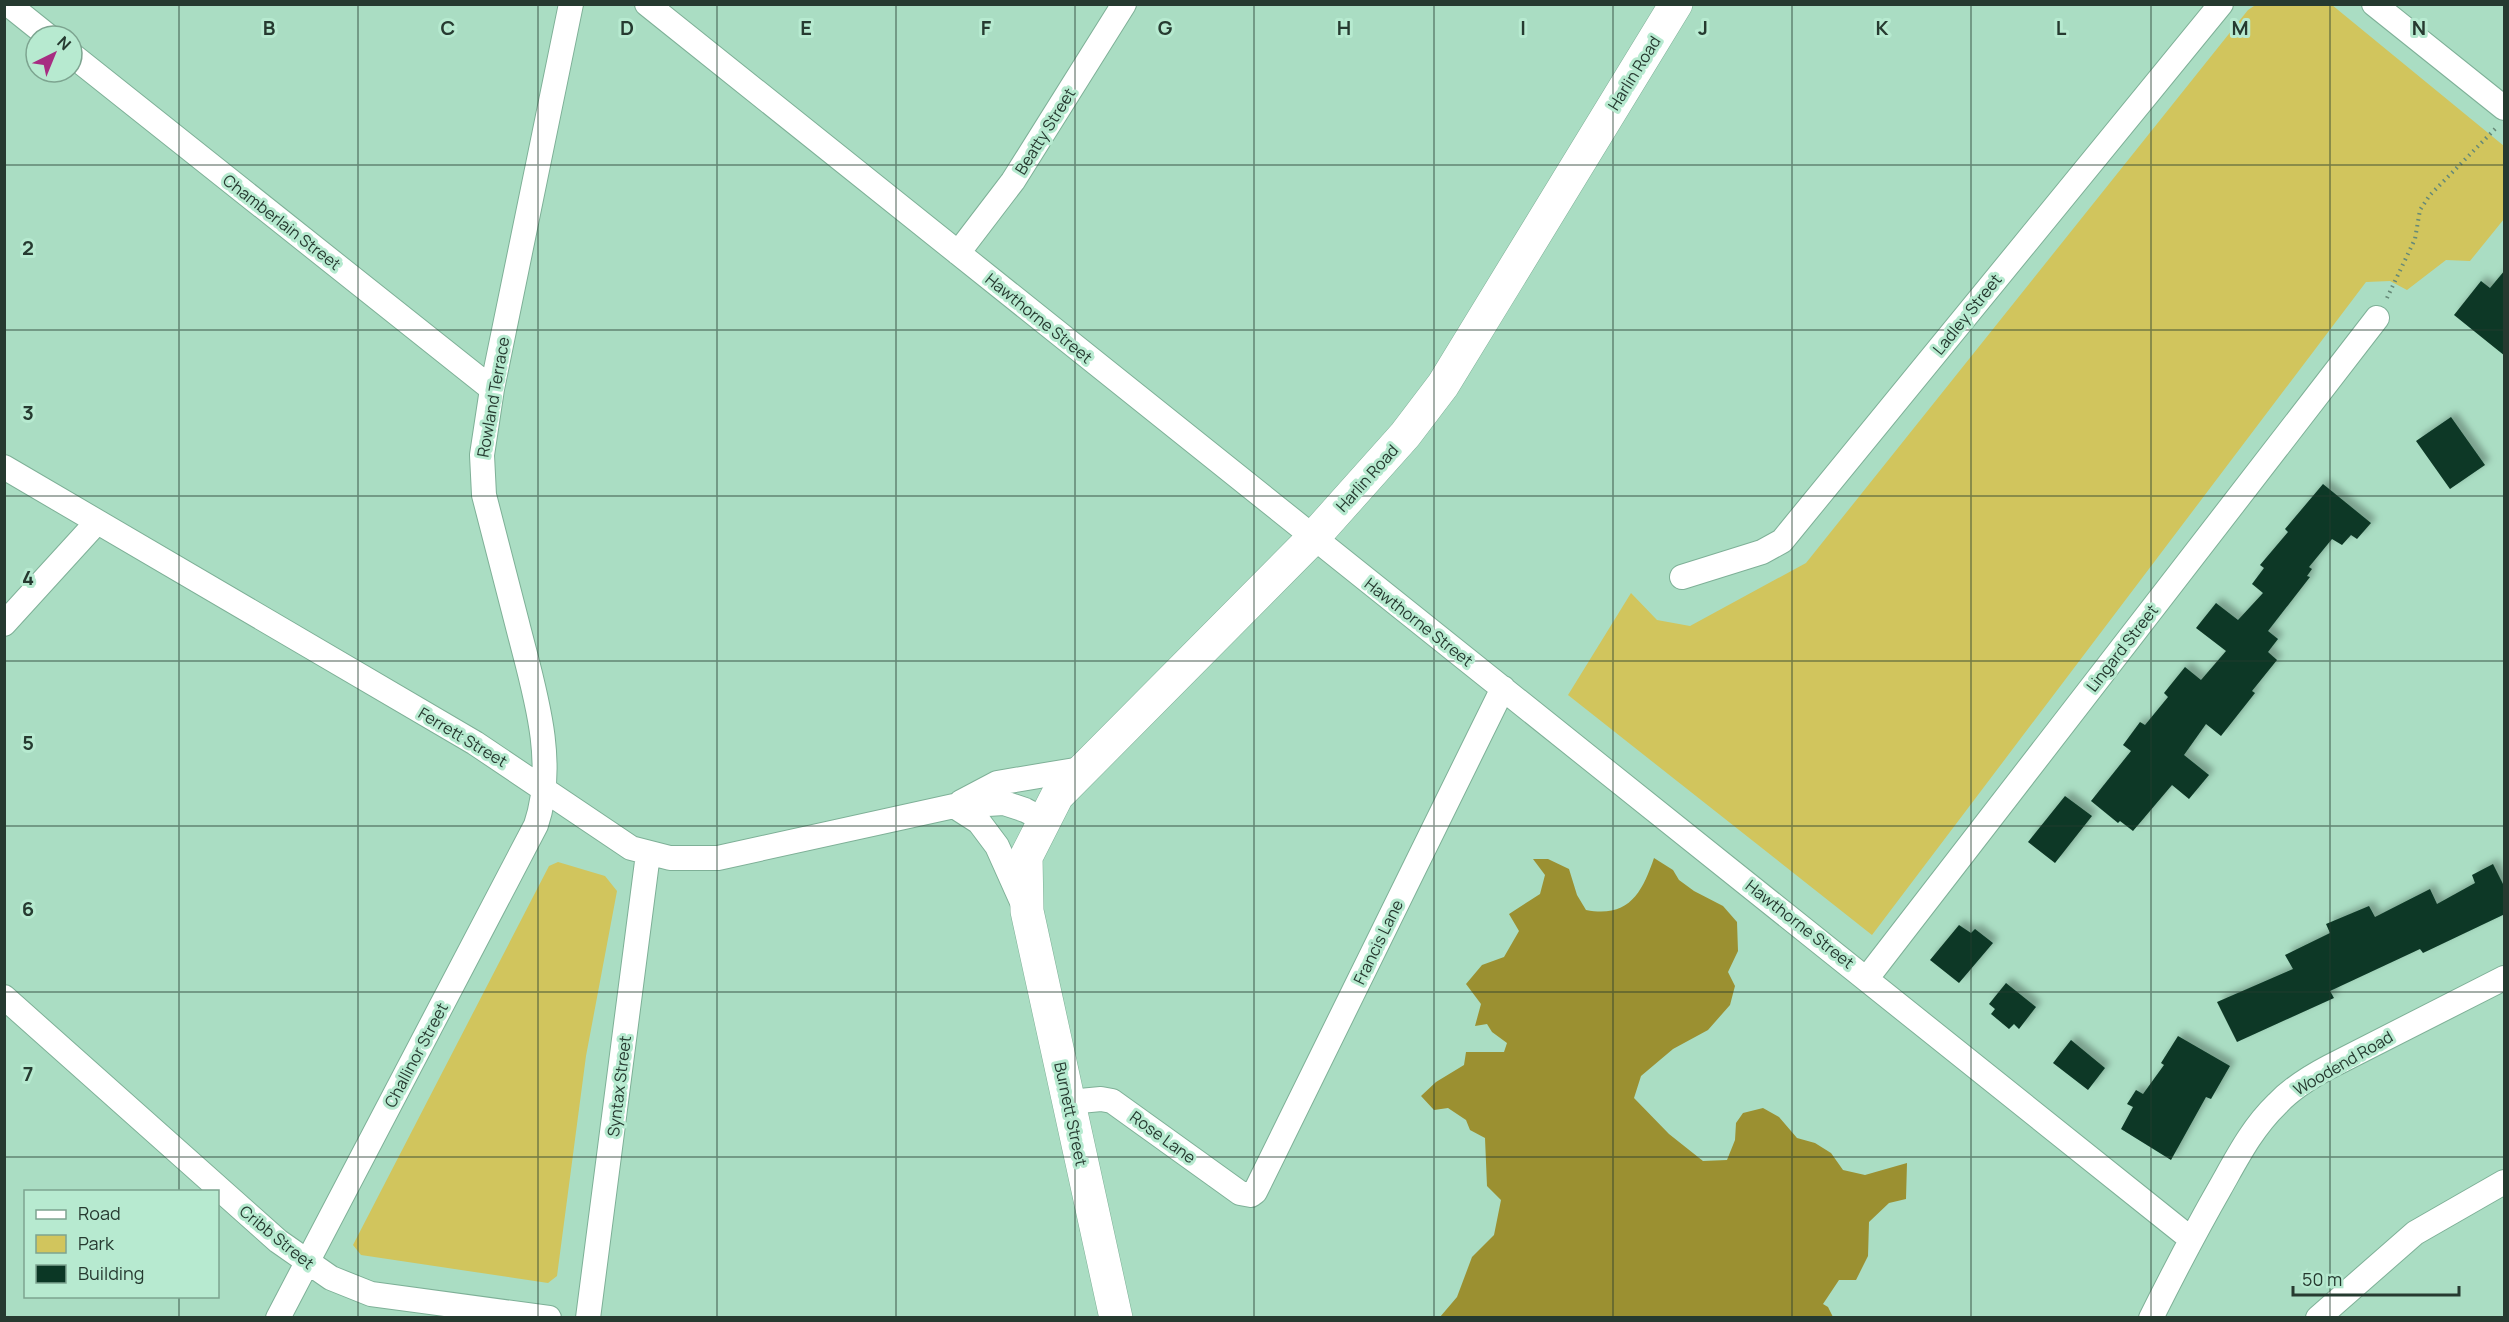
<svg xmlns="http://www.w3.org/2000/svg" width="2509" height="1322" font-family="Manrope,sans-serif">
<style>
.green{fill:#d1c55d}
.forest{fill:#9b9031}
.building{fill:#0b3725;filter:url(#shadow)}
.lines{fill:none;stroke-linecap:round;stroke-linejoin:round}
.minor-casing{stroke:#7eb097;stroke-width:26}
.secondary-casing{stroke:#7eb097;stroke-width:34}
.path{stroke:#668977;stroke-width:4;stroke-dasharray:1.5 4.5;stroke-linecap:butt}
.minor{stroke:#fff;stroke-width:24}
.secondary{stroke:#fff;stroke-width:33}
.grid{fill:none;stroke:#263a30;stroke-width:1.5;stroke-opacity:0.55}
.labels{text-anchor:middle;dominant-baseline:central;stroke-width:6;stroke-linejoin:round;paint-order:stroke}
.street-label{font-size:16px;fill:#263a30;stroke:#b7ead0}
.grid-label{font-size:20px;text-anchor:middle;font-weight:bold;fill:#263a30;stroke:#b7ead0;stroke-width:6;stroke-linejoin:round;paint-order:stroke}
</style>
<defs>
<filter id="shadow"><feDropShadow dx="5.5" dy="-5.5" stdDeviation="3" flood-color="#0004"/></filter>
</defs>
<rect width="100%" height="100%" fill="#aaddc3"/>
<path class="green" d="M2257 4 2332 5 2504 146V219L2470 261 2446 260 2407 290 2390 281 2366 282 1872 935 1568 695 1631 593 1657 620 1690 626 1806 563 2248 10Z
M558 862 605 876 617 891 586 1056 557 1276 548 1283 361 1255 353 1245 549 866Z"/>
<path class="forest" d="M1654 858 1673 870 1679 880 1694 891 1723 906 1737 922 1738 951 1728 972 1735 986 1730 1005 1708 1030 1673 1049 1641 1076 1634 1098 1669 1134 1703 1161 1727 1160 1735 1140 1736 1123 1743 1113 1763 1108 1779 1117 1797 1138 1815 1143 1831 1153 1843 1170 1865 1175 1907 1163 1906 1199 1889 1203 1869 1222 1868 1256 1856 1280H1839L1823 1304 1828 1307 1833 1317H1440L1457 1297 1472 1257 1494 1235 1501 1200 1487 1186 1485 1138 1470 1130 1466 1120 1448 1108 1434 1110 1421 1096 1436 1082 1464 1065 1466 1052H1504L1507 1043 1492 1032 1487 1024 1475 1026 1481 1004 1466 984 1482 965 1504 957 1519 931 1509 914 1540 894 1545 875 1533 859H1548L1569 869 1577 895 1586 910C1629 918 1642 893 1654 858Z"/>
<path class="building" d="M2505 270V356L2454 315 2481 281 2490 288Z
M2451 417 2485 465 2450 489 2416 441Z
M2323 484 2371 523 2357 539 2351 535 2342 545 2332 539 2309 567 2312 569 2307 576 2310 577 2268 631 2278 639 2268 652 2277 660 2252 691 2255 693 2221 736 2206 724 2184 755 2209 775 2189 799 2172 785 2133 831 2120 821 2118 823 2091 801 2131 751 2123 745 2140 722 2145 725 2168 697 2164 693 2185 667 2201 680 2226 651 2196 628 2216 603 2238 620 2263 593 2252 584 2264 568 2260 565 2288 532 2285 529Z
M2065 796 2092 816 2055 863 2028 842Z
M2493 864 2505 888V914L2423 953 2420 949 2330 991 2334 998 2237 1042 2217 1002 2293 969 2285 955 2330 933 2326 924 2369 906 2375 917 2430 889 2437 904 2475 883 2472 875Z
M1959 925 1971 933 1975 929 1993 943 1959 983 1930 960Z
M2006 983 2036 1007 2019 1029 2014 1024 2009 1029 1991 1014 1995 1009 1989 1004Z
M2178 1036 2230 1066 2211 1099 2206 1097 2171 1160 2121 1129 2133 1107 2127 1104 2136 1090 2143 1094 2164 1065 2161 1063Z
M2071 1040 2105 1068 2088 1090 2053 1063Z"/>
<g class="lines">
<g class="minor-casing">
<path id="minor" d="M8 4 48 36
M647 4 2191 1239
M2374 4 2504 108
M72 55 492 389
M958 253 1013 181 1124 4
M4 467 475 743 631 848 670 858H718L954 806 1004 803 1025 810 1044 820
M1682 577 1762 552 1782 541 2221 4
M4 624 97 522
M961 802 997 783 1087 768
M954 806 979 822 997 846 1023 904
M1867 978 2377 318
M4 997 278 1241 331 1278 371 1294 549 1318
M1069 1102 1101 1099 1112 1101 1240 1193 1251 1195 1255 1192 1503 688
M278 1318 536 825C558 760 533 687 517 623 506 581 495 538 484 495L482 455 492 389 571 4
M588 1318 648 854
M2151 1318C2173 1274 2196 1230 2220 1188 2237 1158 2252 1128 2277 1104 2292 1088 2310 1077 2329 1067L2504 978
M2318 1318 2415 1233 2504 1182"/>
</g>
<g class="secondary-casing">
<path id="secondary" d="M1116 1318 1027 911 1026 857 1057 796 1313 538 1405 435 1443 385 1676 4"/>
</g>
<path class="path" d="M2387 298 2415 239 2420 210 2430 195 2497 127"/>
<use href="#minor" class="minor"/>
<use href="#secondary" class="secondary"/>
</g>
<path class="grid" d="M179 4V1192M358 4V1318M538 4V1318M717 4V1318M896 4V1318M1075 4V1318M1254 4V1318M1434 4V1318M1613 4V1318M1792 4V1318M1971 4V1318M2151 4V1318M2330 4V1318M4 165H2504M4 330H2504M4 496H2504M4 661H2504M4 826H2504M4 992H2504M4 1157H2504M179 1296V1318"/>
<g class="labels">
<g class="street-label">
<text transform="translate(1634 73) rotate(-58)">Harlin Road</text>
<text transform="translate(1045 131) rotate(-58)">Beatty Street</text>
<text transform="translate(282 222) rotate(38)">Chamberlain Street</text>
<text transform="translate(1967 314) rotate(-51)">Ladley Street</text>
<text transform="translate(1039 318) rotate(39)">Hawthorne Street</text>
<text transform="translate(493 397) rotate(-80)">Rowland Terrace</text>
<text transform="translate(1367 478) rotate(-48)">Harlin Road</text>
<text transform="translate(1419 622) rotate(38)">Hawthorne Street</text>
<text transform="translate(2122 648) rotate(-52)">Lingard Street</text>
<text transform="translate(463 737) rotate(31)">Ferrett Street</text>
<text transform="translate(1800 924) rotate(38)">Hawthorne Street</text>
<text transform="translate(1378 942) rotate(-64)">Francis Lane</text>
<text transform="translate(416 1055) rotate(-62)">Challinor Street</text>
<text transform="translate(2343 1063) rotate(-30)">Woodend Road</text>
<text transform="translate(619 1086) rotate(-83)">Syntax Street</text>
<text transform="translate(1071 1114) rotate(78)">Burnett Street</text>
<text transform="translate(1163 1137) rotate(36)">Rose Lane</text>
<text transform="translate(277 1237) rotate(39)">Cribb Street</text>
</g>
</g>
<g class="grid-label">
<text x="269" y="35">B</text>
<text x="448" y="35">C</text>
<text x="627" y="35">D</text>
<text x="806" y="35">E</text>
<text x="986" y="35">F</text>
<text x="1165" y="35">G</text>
<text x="1344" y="35">H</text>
<text x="1523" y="35">I</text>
<text x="1703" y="35">J</text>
<text x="1882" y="35">K</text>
<text x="2061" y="35">L</text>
<text x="2240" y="35">M</text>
<text x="2419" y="35">N</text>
<text x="28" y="255">2</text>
<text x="28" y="420">3</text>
<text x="28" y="585">4</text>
<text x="28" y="750">5</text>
<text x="28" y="916">6</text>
<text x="28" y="1081">7</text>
</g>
<rect width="2509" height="1322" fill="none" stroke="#263a30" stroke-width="12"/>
<rect x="24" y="1190" width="195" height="108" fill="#b7ead0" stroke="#7da490" stroke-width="1.5"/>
<rect x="36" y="1210" width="30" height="9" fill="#ffffff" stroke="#7da490" stroke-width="1.5"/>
<text x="78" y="1220" font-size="18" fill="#263a30">Road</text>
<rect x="36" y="1235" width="30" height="18" fill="#d1c55d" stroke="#7da490" stroke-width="1.5"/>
<text x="78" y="1250" font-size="18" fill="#263a30">Park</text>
<rect x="36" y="1265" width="30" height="18" fill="#0b3725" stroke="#7da490" stroke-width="1.5"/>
<text x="78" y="1280" font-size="18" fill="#263a30">Building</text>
<g transform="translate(54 54) rotate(43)"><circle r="28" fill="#b7ead0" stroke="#7da490" stroke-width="1.5"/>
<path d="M0-4.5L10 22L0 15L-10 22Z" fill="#a72d82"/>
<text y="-9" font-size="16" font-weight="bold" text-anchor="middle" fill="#263a30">N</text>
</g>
<path d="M2293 1286v9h166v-9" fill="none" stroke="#263a30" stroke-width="3"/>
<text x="2302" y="1286" font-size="18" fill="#263a30" stroke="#b7ead0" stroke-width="4.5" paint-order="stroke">50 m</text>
</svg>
